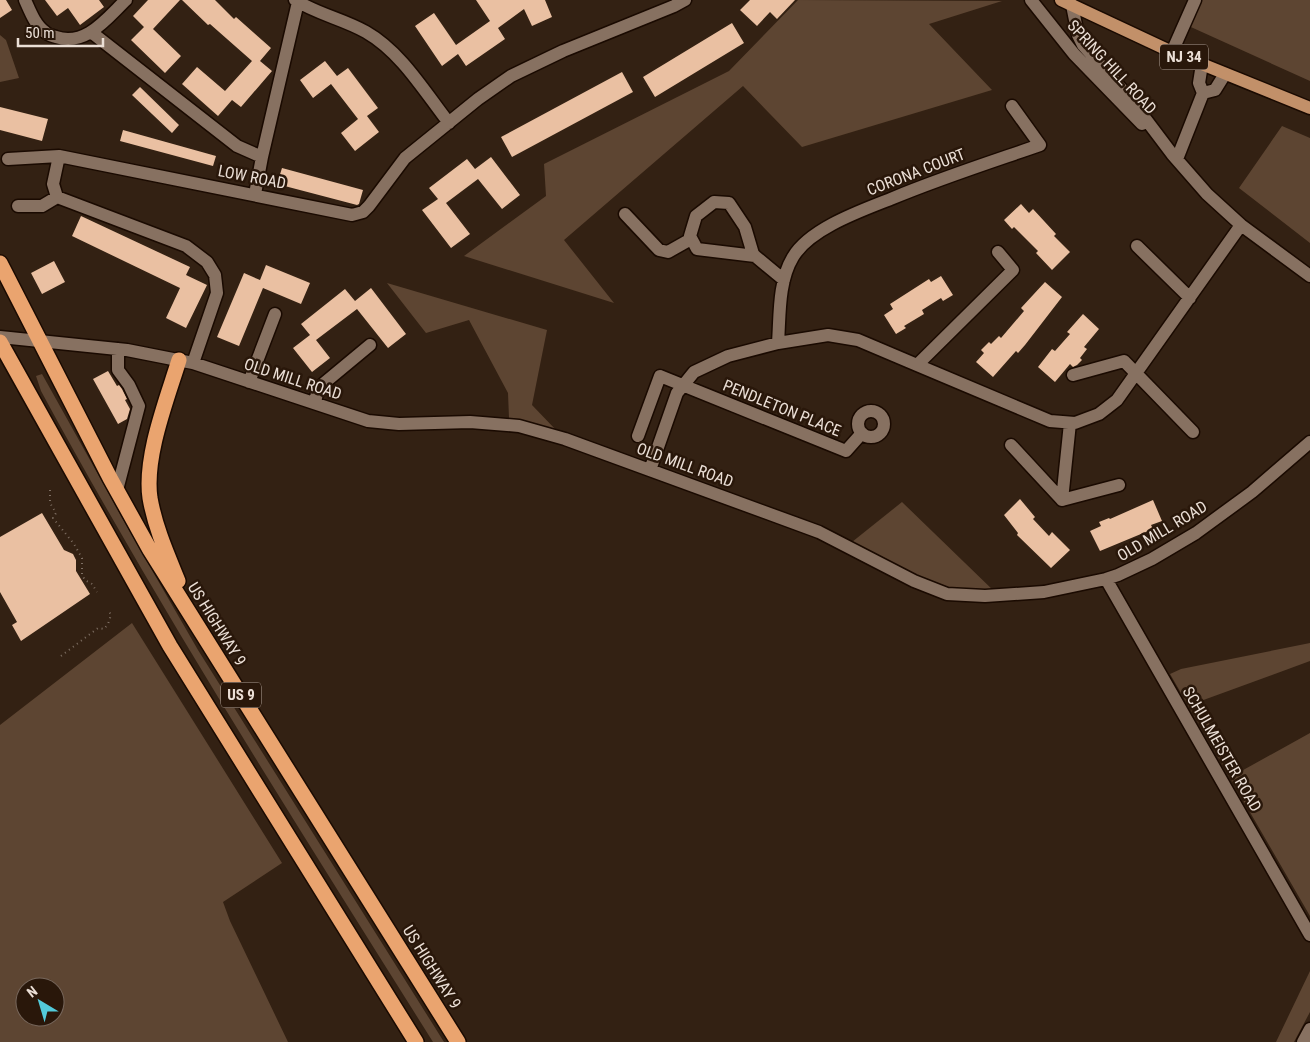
<svg xmlns="http://www.w3.org/2000/svg" width="1310" height="1042" font-family="'Roboto Condensed',sans-serif">
<style>
.green{fill:#5d4532;fill-rule:evenodd}
.building{fill:#eac0a2}
.lines{fill:none;stroke-linecap:round;stroke-linejoin:round}
.minor-casing{stroke:#1a0a01;stroke-width:15}
.major-casing{stroke:#1a0a01;stroke-width:15}
.highway-casing{stroke:#1a0a01;stroke-width:18}
.path{stroke:#7e6f63;stroke-width:2;stroke-dasharray:1 4;stroke-linecap:butt}
.minor{stroke:#877161;stroke-width:12}
.major{stroke:#c29069;stroke-width:12}
.highway{stroke:#eaa46f;stroke-width:15}
.labels{text-anchor:middle;dominant-baseline:central;stroke-width:5;stroke-linejoin:round;paint-order:stroke}
.shield{fill:#29170a;stroke:#b1a399;stroke-width:1}
.shield-label{font-size:15px;font-weight:bold;fill:#ebdfd6}
.street-label{font-size:16px;fill:#ebdfd6;stroke:#29170a}
</style>
<rect width="100%" height="100%" fill="#332113"/>
<path class="green" d="M798 0 1002 1 929 24 992 90 802 147 743 86 564 240 614 303 464 256 546 196 544 164 729 71Z
M1191 0H1310V81L1182 23Z
M0 35 6 40 19 78 0 82Z
M1282 126 1310 138V243L1239 188Z
M387 283 547 330 532 405 556 430 509 418 508 393 469 320 426 333Z
M42 374 138 546 198 650 444 1042H433C298 827 162 614 41 391L36 376Z
M902 502 996 593 954 589 917 577 852 542Z
M132 623 282 863 223 902 230 921 288 1042H0V725ZM25 987H55V1017H25Z
M1310 643V661L1198 702 1236 774 1310 733V916L1170 674 1181 669Z
M1310 971V1012L1294 1042H1276Z"/>
<path class="building" d="M0 0H6L12 10 0 18Z
M45 0H99L104 7 80 25 68 8 57 16Z
M148 0H180L153 29 181 56 165 73 131 40 144 27 133 16Z
M182 0H215L234 19 236 17 271 48 260 61 272 71 241 107 232 100 218 116 182 84 197 67 225 91 252 61 210 24 208 25Z
M476 0H545L552 17 532 26 524 9 498 28 505 39 466 66 458 54 442 66 415 26 434 13 456 45 490 21Z
M750 0H795L777 19 770 12 757 26 740 10Z
M732 23 744 43 655 97 643 77Z
M325 61 337 76 348 68 378 108 367 116 379 132 355 151 341 133 358 119 331 84 313 98 300 80Z
M622 72 633 92 512 157 501 137Z
M140 87 179 125 172 133 132 95Z
M0 107 48 119 42 141 0 130Z
M123 130 216 156 213 166 120 141Z
M491 157 520 195 502 209 478 179 446 203 470 234 451 248 422 210 438 199 429 188 467 159 475 169Z
M282 168 363 190 359 204 357 205 277 184Z
M1021 204 1029 213 1033 209 1056 234 1054 236 1070 252 1052 270 1036 253 1038 251 1014 227 1012 229 1004 220Z
M81 216 190 267 186 275 207 285 186 328 166 318 180 288 72 236Z
M54 261 65 282 42 294 31 273Z
M266 265 310 283 301 304 263 288 239 346 217 337 244 273 260 280Z
M941 276 953 295 943 301 941 298 922 310 924 314 904 326 906 328 896 334 884 315 893 309 890 304 929 279 931 282Z
M1045 282 1062 297 1025 345 1018 353 1016 351 993 377 976 362 984 353 981 350 989 342 991 344 999 336 1001 338 1024 311 1021 308Z
M371 288 406 334 388 348 357 309 316 340 330 358 312 372 293 348 310 335 301 324 345 289 355 301Z
M1083 314 1099 329 1084 347 1087 349 1080 358 1082 360 1077 365 1073 367 1070 364 1055 382 1038 367 1052 349 1055 351 1070 334 1067 332Z
M108 371 117 386 119 385 122 389 127 399 125 400 130 409 127 419 118 424 93 379Z
M1020 499 1035 517 1033 519 1049 536 1052 532 1070 550 1051 568 1017 535 1018 533 1004 515Z
M1153 500 1162 521 1151 525 1153 529 1100 551 1090 531 1101 526 1099 522 1109 518 1110 519Z
M42 513 64 550 73 554 76 560V571L90 594 21 641 12 625 17 622 0 592V537Z"/>
<g class="lines">
<g class="minor-casing">
<path id="minor" d="M25 0C30 11 35 25 45 32 48 35 53 36 56 37 86 47 107 18 126 0
M295 0C317 14 343 19 366 32 401 52 424 91 449 123
M1031 0 1074 54 1142 124
M1072 5 1078 35 1083 45 1132 101 1172 154 1207 194 1241 225 1310 276
M91 32 237 146 262 157
M1172 52 1195 0
M1202 64 1199 83 1203 93 1215 90 1225 74
M59 156 53 184 57 197 186 246 207 262 215 275 217 293 193 363
M8 159 59 156 352 215 363 212 369 206 405 158 478 99 511 76 563 51 674 6 685 0
M1177 159 1203 93
M255 194 262 157 298 2
M714 202 729 203 745 227 753 254 755 256 697 249 690 236 696 216Z
M18 206H42L57 197
M625 214 659 250 668 252 691 239
M1137 246 1190 298
M755 256 784 280
M0 337 127 350 193 363 368 421 399 424 470 422 519 426 565 439 819 532 914 581 947 594 985 596 1044 592 1106 579 1118 575 1152 559 1196 533 1252 492 1310 442
M778 343C780 315 778 282 793 257 810 228 863 210 893 198 941 178 991 162 1040 145L1012 106
M917 365 1050 421 1075 423 1099 414 1117 400 1241 225
M1073 375 1124 361 1193 432
M249 382 275 314
M315 403 317 393 323 384 370 345
M858 424a13 13 0 1 1 26 0a13 13 0 1 1-26 0Z
M638 436 660 376 846 451 862 433
M1011 445 1062 500
M650 470 677 393 694 372 728 356 778 343 828 335 858 340 917 365 1013 270 998 252
M117 490 139 406 129 385 118 370V349
M1062 500 1070 423
M1062 500 1119 485
M1106 579 1310 935
M1303 1042 1310 1029"/>
</g>
<g class="major-casing">
<path id="major" d="M1061 0 1172 52 1310 108"/>
</g>
<g class="highway-casing">
<path id="highway" d="M0 263 110 478 150 550 458 1042
M0 342 170 646 416 1042
M178 581C167 554 155 527 150 498 144 457 167 399 179 360"/>
</g>
<path class="path" d="M50 490V503L56 513 53 518 74 544 82 558V575L85 580 92 584 97 592
M61 656 98 628 104 629 108 624 111 615 109 611"/>
<use href="#minor" class="minor"/>
<use href="#major" class="major"/>
<use href="#highway" class="highway"/>
</g>
<g class="labels">
<g class="shield">
<rect x="1160" y="44.5" width="48" height="25" rx="4"/>
<rect x="221" y="682.5" width="40" height="25" rx="4"/>
</g>
<g class="shield-label">
<text x="1184" y="57">NJ 34</text>
<text x="241" y="695">US 9</text>
</g>
<g class="street-label">
<text transform="translate(1112 67) rotate(47)">SPRING HILL ROAD</text>
<text transform="translate(916 172) rotate(-21)">CORONA COURT</text>
<text transform="translate(252 177) rotate(11)">LOW ROAD</text>
<text transform="translate(293 379) rotate(18)">OLD MILL ROAD</text>
<text transform="translate(782 408) rotate(22)">PENDLETON PLACE</text>
<text transform="translate(685 465) rotate(20)">OLD MILL ROAD</text>
<text transform="translate(1162 531) rotate(-31)">OLD MILL ROAD</text>
<text transform="translate(217 624) rotate(58)">US HIGHWAY 9</text>
<text transform="translate(1222 749) rotate(60)">SCHULMEISTER ROAD</text>
<text transform="translate(432 967) rotate(58)">US HIGHWAY 9</text>
</g>
</g>
<g transform="translate(40 1002) rotate(322)"><circle r="24" fill="#29170a" stroke="#77675c"/>
<path d="M0-4L9 19L0 12L-9 19Z" fill="#53cbdb"/>
<text y="-8" font-size="14" font-weight="bold" text-anchor="middle" fill="#ebdfd6">N</text>
</g>
<path d="M18 38v8h85v-8" fill="none" stroke="#ebdfd6" stroke-width="2.5"/>
<text x="25" y="38" font-size="15" fill="#ebdfd6" stroke="#29170a" stroke-width="4" paint-order="stroke">50 m</text>
</svg>
